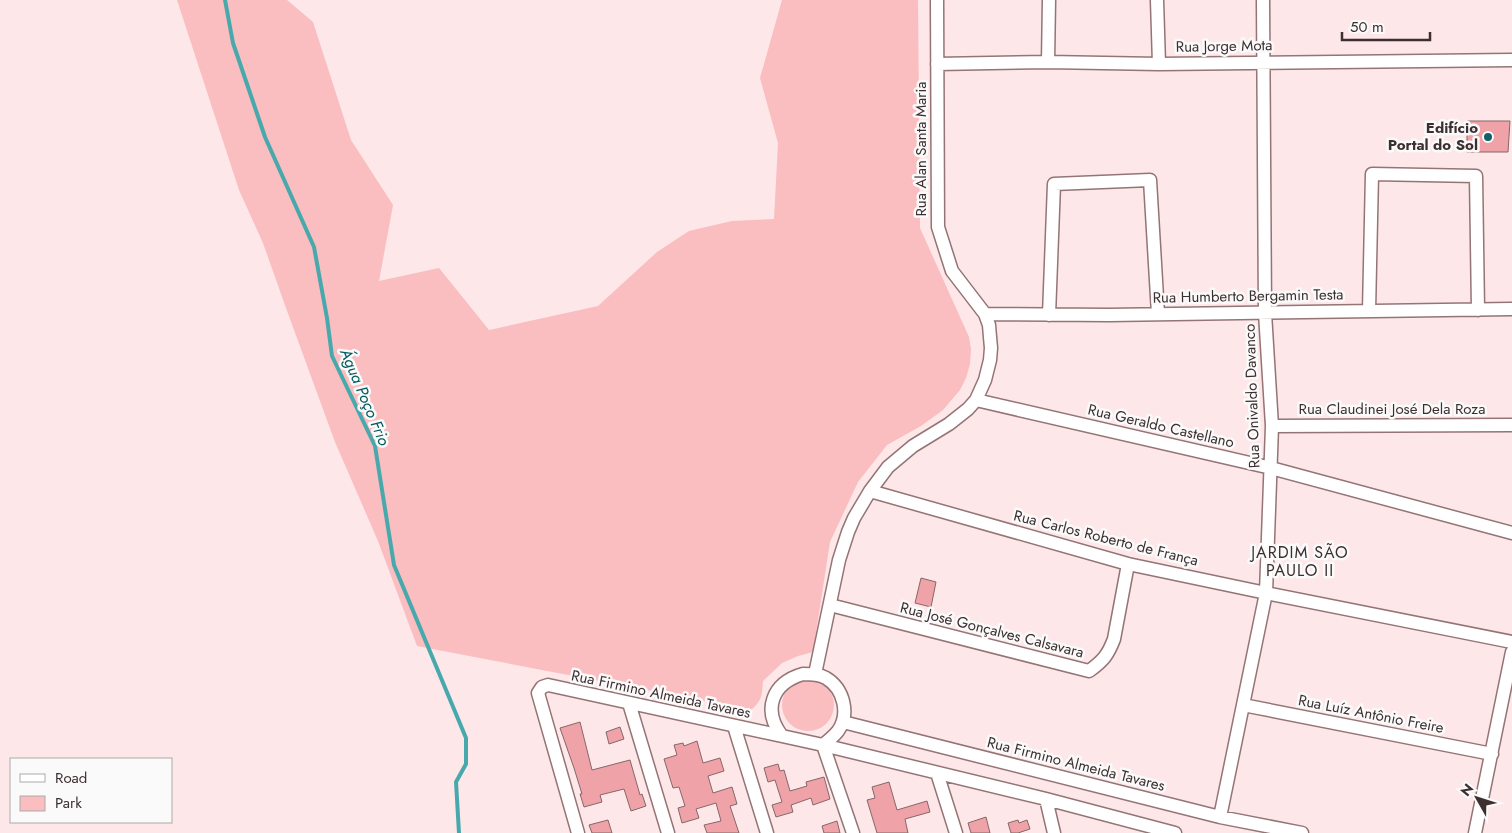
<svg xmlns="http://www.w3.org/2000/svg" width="1512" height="833" font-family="Jost,sans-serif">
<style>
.green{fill:#fabdc0}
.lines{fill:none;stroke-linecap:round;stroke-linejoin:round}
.stream{stroke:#47a9ac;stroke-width:4}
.building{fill:#efa3a8;stroke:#866768}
.minor-casing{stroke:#947475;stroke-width:15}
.minor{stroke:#fff;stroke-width:12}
.poi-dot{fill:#116264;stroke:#fafafa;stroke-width:2}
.labels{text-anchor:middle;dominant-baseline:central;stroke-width:5;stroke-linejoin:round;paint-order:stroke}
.street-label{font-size:15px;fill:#3d2f30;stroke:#fafafa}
.poi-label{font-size:15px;font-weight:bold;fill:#3d2f30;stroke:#fafafa;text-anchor:end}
.water-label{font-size:16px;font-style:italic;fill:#025c5e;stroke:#fafafa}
.neighbourhood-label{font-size:16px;letter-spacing:1px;fill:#3d2f30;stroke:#fafafa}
</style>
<rect width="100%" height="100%" fill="#fde7e8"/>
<path class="green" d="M177 0H287L313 22 351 140 393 205 379 281 439 268 489 330 598 306 657 252 689 231 732 221 774 219 778 143 760 78 782 0H918L920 228 969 337 971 349 970 364 966 378 960 390 943 410 921 426 887 445 858 482 830 542 813 652 798 656 782 663 763 681C762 695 762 701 751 710L417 646 378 541 335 442 286 308 263 243 239 190Z
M782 705a26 26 0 1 1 52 0a26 26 0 1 1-52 0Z"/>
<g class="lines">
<path class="stream" d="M225 0 233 43 265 137 314 247 327 318 332 356 375 446 394 565 466 738V764L456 782 459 833"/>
</g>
<path class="building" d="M1467 121H1510L1508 152H1467Z
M921 578 936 582 931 607 915 603Z
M580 722 592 770 630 760 640 795 642 794 646 806 631 811 624 789 600 795 602 802 584 807 580 794H582L574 768 560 728Z
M620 727 624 739 609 744 606 732Z
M697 741 703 763 720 758 724 771 708 776 713 793 732 787 737 804 730 806 739 833H707L704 825 721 821 716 803 696 809 699 818 682 823 678 808 685 806 679 787 673 788 664 759 677 755 674 745 683 743 684 746Z
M778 764 780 771 784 770 790 791 807 786 806 782 824 777 830 799 813 805 811 798 791 805 793 812 776 817 772 805 782 802 775 780 768 782 764 768Z
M889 782 897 810 927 801 930 812 905 819 908 833H877L867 800 875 798 872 787Z
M986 817 990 833H971L968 823Z
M608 820 612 833H592L589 825Z
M1018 820 1019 823 1027 820 1030 829 1018 833H1011L1008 823Z
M837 821 840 833H824L822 826Z"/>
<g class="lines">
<g class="minor-casing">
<path id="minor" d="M1157 0 1159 64
M1048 62 1049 0
M937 64 1048 62 1159 64 1512 60
M1369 311 1372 174 1476 176 1478 310
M985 314 1109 315 1512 309
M1049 315 1054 184 1150 180 1158 314
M976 400 1271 468 1512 533
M1272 426 1512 425
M870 491 1128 564 1266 593 1512 642
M830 605 1089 671C1103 661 1108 655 1114 639L1128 564
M803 674C811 674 819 674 826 678 844 689 850 714 838 731 834 736 828 741 823 745L782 736C762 710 772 683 803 674Z
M815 674 839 560 848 532 854 518 870 491 888 467 913 446 949 424 968 409 976 400 985 380 990 360 991 348 990 337 989 325 985 314 952 271 938 227 937 0
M629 703 668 833
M1243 705 1492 754
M843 722 1220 817 1302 833
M734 726 767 833
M823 745 1046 799 1175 833
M823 745 853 833
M937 773 956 833
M1046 799 1054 833
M1220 817 1266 593 1272 426 1265 313 1263 0
M578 833 538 693 542 687 548 685 782 736
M1475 833 1512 652"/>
</g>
<use href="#minor" class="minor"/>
</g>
<circle class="poi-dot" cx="1488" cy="137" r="5"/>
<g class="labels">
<g class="street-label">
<text transform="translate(1224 46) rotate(-1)">Rua Jorge Mota</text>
<text transform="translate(921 149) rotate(-90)">Rua Alan Santa Maria</text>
<text transform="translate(1248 296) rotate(-1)">Rua Humberto Bergamin Testa</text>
<text transform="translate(1252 396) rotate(-92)">Rua Onivaldo Davanco</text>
<text x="1392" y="409">Rua Claudinei José Dela Roza</text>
<text transform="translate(1161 426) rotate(13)">Rua Geraldo Castellano</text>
<text transform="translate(1106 538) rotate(14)">Rua Carlos Roberto de França</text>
<text transform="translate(992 630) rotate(14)">Rua José Gonçalves Calsavara</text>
<text transform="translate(661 694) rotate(12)">Rua Firmino Almeida Tavares</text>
<text transform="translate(1371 714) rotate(11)">Rua Luíz Antônio Freire</text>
<text transform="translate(1076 764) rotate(14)">Rua Firmino Almeida Tavares</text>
</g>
<g class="poi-label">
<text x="1478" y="128">Edifício<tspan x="1478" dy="17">Portal do Sol</tspan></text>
</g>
<g class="water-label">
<text transform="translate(365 397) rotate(67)">Água Poço Frio</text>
</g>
<g class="neighbourhood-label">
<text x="1300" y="552">JARDIM SÃO<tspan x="1300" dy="18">PAULO II</tspan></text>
</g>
</g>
<rect x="10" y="758" width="162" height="65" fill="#fafafa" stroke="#aea9a9"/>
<rect x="20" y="774" width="25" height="8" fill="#ffffff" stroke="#aea9a9"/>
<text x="55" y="783" font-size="15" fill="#3d2f30">Road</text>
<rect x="20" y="796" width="25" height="15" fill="#fabdc0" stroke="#aea9a9"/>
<text x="55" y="808" font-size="15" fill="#3d2f30">Park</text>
<g transform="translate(1477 798) rotate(309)" stroke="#fafafa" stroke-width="4" paint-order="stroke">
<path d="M0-4L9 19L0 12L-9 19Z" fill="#3d2f30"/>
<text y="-8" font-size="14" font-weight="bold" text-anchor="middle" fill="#3d2f30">N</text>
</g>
<path d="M1342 32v8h88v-8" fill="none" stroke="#3d2f30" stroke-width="2.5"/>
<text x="1350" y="32" font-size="15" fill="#3d2f30" stroke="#fafafa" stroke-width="4" paint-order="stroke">50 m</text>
</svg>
